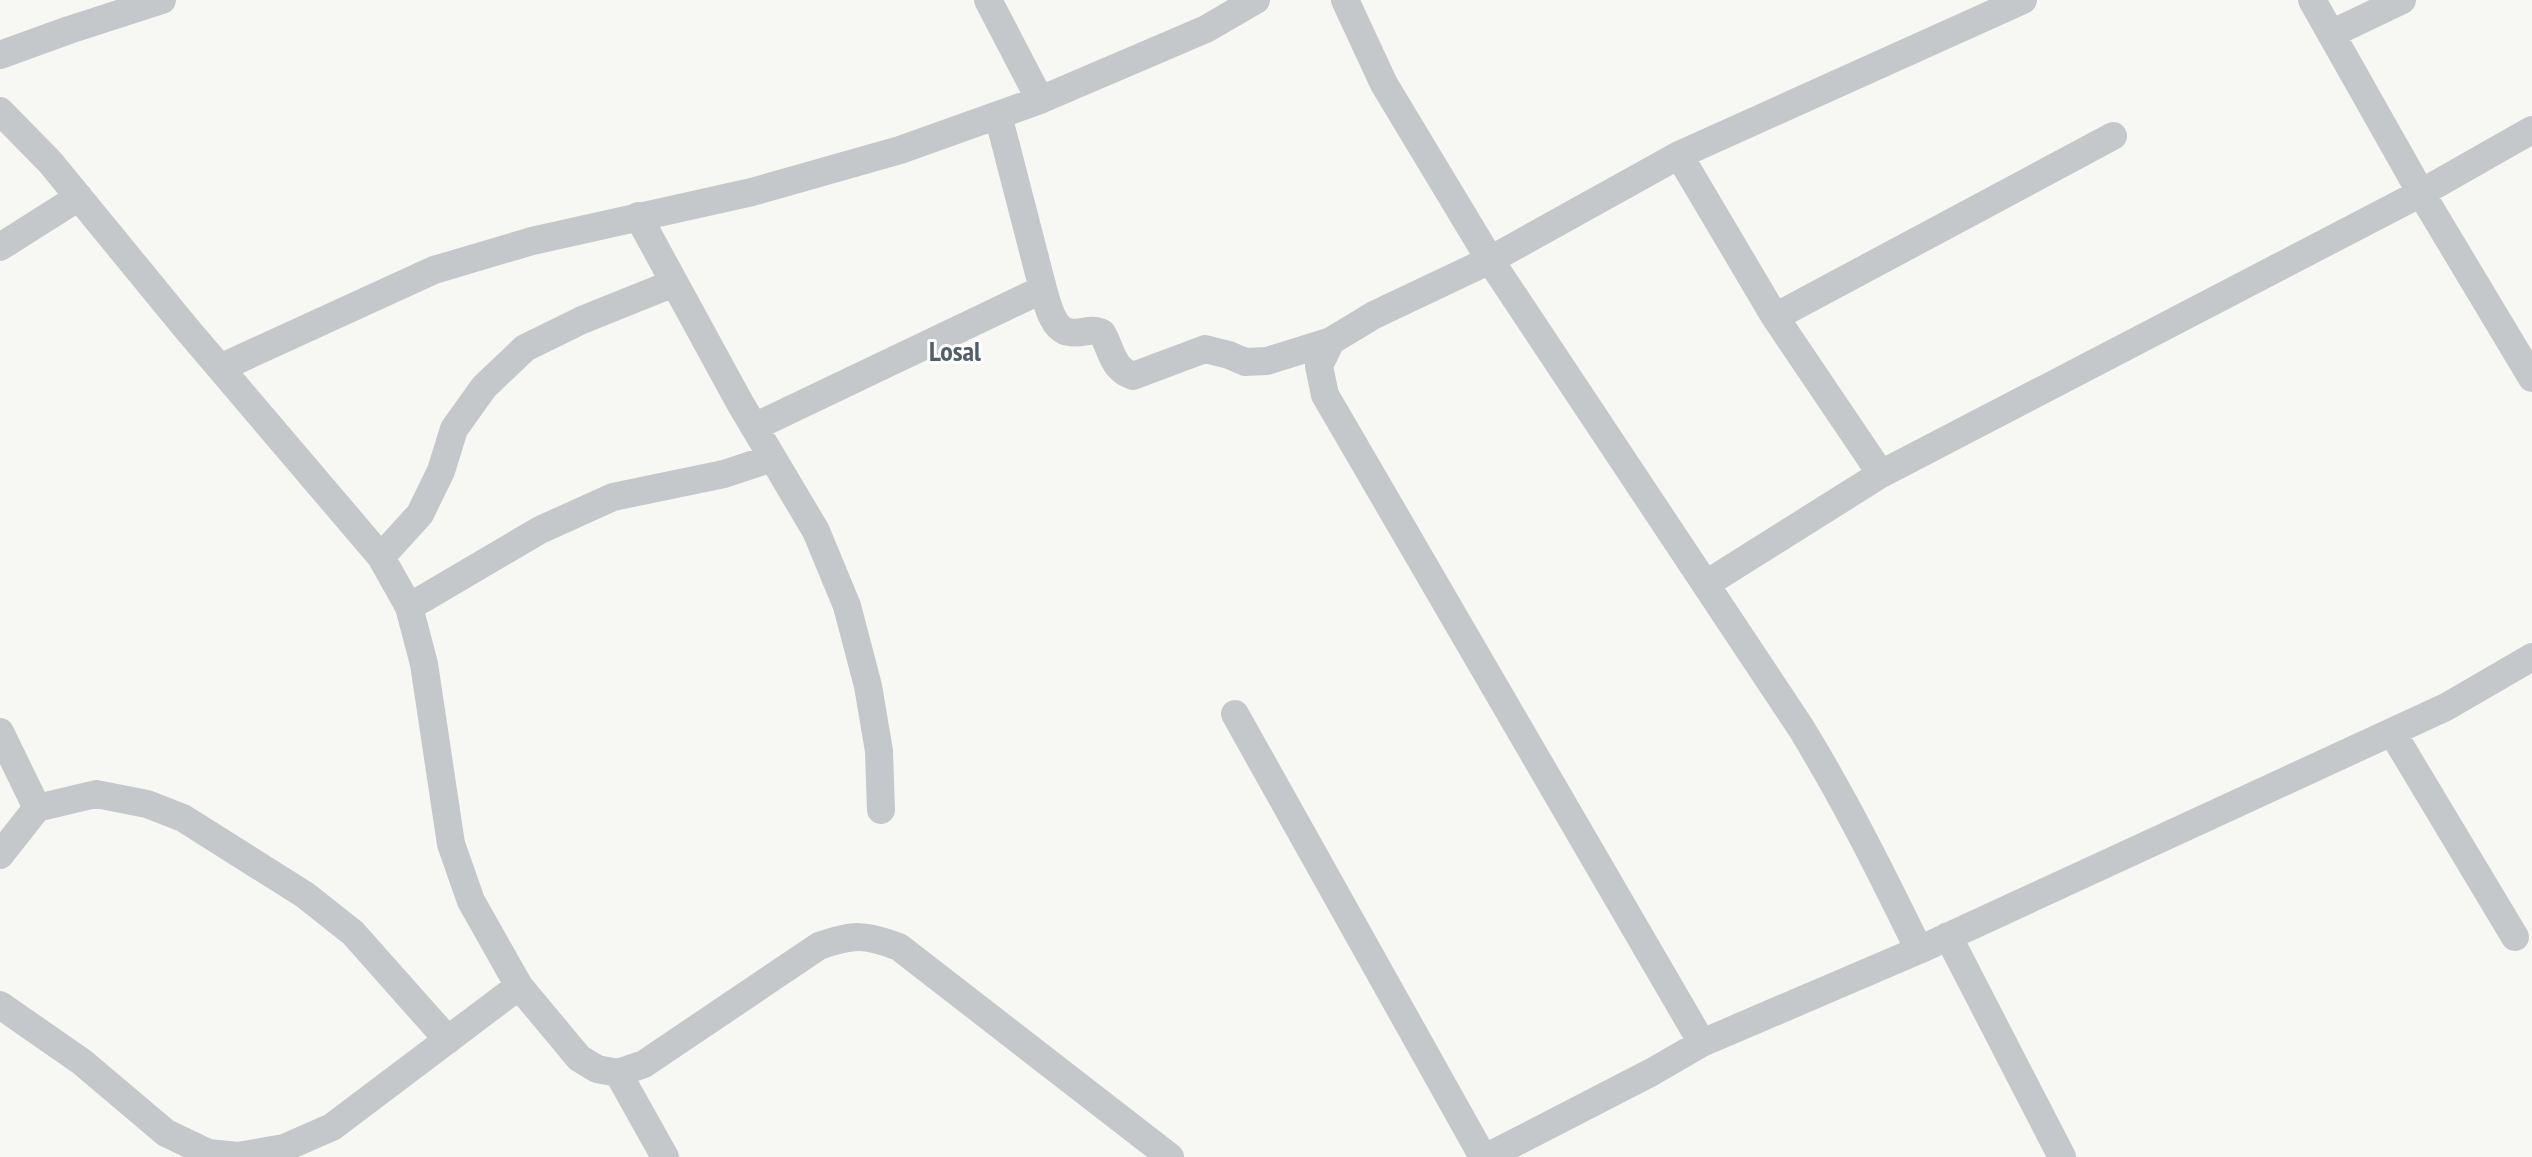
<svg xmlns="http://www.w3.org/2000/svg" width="2532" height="1157" font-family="'PT Sans Narrow',sans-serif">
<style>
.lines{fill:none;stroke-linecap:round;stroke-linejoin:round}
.street{stroke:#c4c8cb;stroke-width:28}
.labels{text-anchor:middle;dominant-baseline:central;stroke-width:6;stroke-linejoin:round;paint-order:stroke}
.district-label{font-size:28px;font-weight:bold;fill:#535e6b;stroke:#fff}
</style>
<rect width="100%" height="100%" fill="#f7f7f4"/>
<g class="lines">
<path class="street" d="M988 0 1040 100
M1345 0 1384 84 1490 260 1801 728C1845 800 1882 874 1919 950
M2312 0 2421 193 2532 378
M2331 34 2402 0
M0 55 69 30 162 0
M0 111 50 162 186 328 381 557 409 607 424 664 451 844 471 901 519 986 579 1058 597 1069 618 1073 644 1064 819 946C854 934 864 934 899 947L1170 1157
M998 115 1043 289C1047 302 1052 329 1069 332 1081 335 1090 327 1102 333 1112 350 1112 369 1133 376L1205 349 1229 355 1245 362 1267 361 1331 341
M1679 155 1775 317 1881 474
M638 216 740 403 816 531 847 606 868 686 879 751 881 810
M0 247 79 197
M1775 317 2113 136
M220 368 434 270 532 241 752 192 900 150 1040 100 1206 29 1256 0
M754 427 1043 289
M381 557 420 514 441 471 454 429 484 387 525 348 582 320 674 283
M1706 584 1881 474 2421 193 2532 130
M409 607 540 530 613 497 724 474 772 458
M1235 714 1483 1157
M0 732 37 808
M2392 732 2515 937
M0 855 37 808 96 794 147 804 183 818 305 895 353 933 448 1040
M1948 936 2062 1157
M0 1005 82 1062 166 1133 208 1153 238 1156 284 1148 332 1127 519 986
M1702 1043 1325 395 1319 366 1331 341 1374 315 1490 260 1679 155 2023 0
M618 1073 665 1157
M1487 1157 1652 1072 1702 1043 1919 950 2446 707 2532 657"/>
</g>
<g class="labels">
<g class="district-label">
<text x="955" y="350">Losal</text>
</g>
</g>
</svg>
